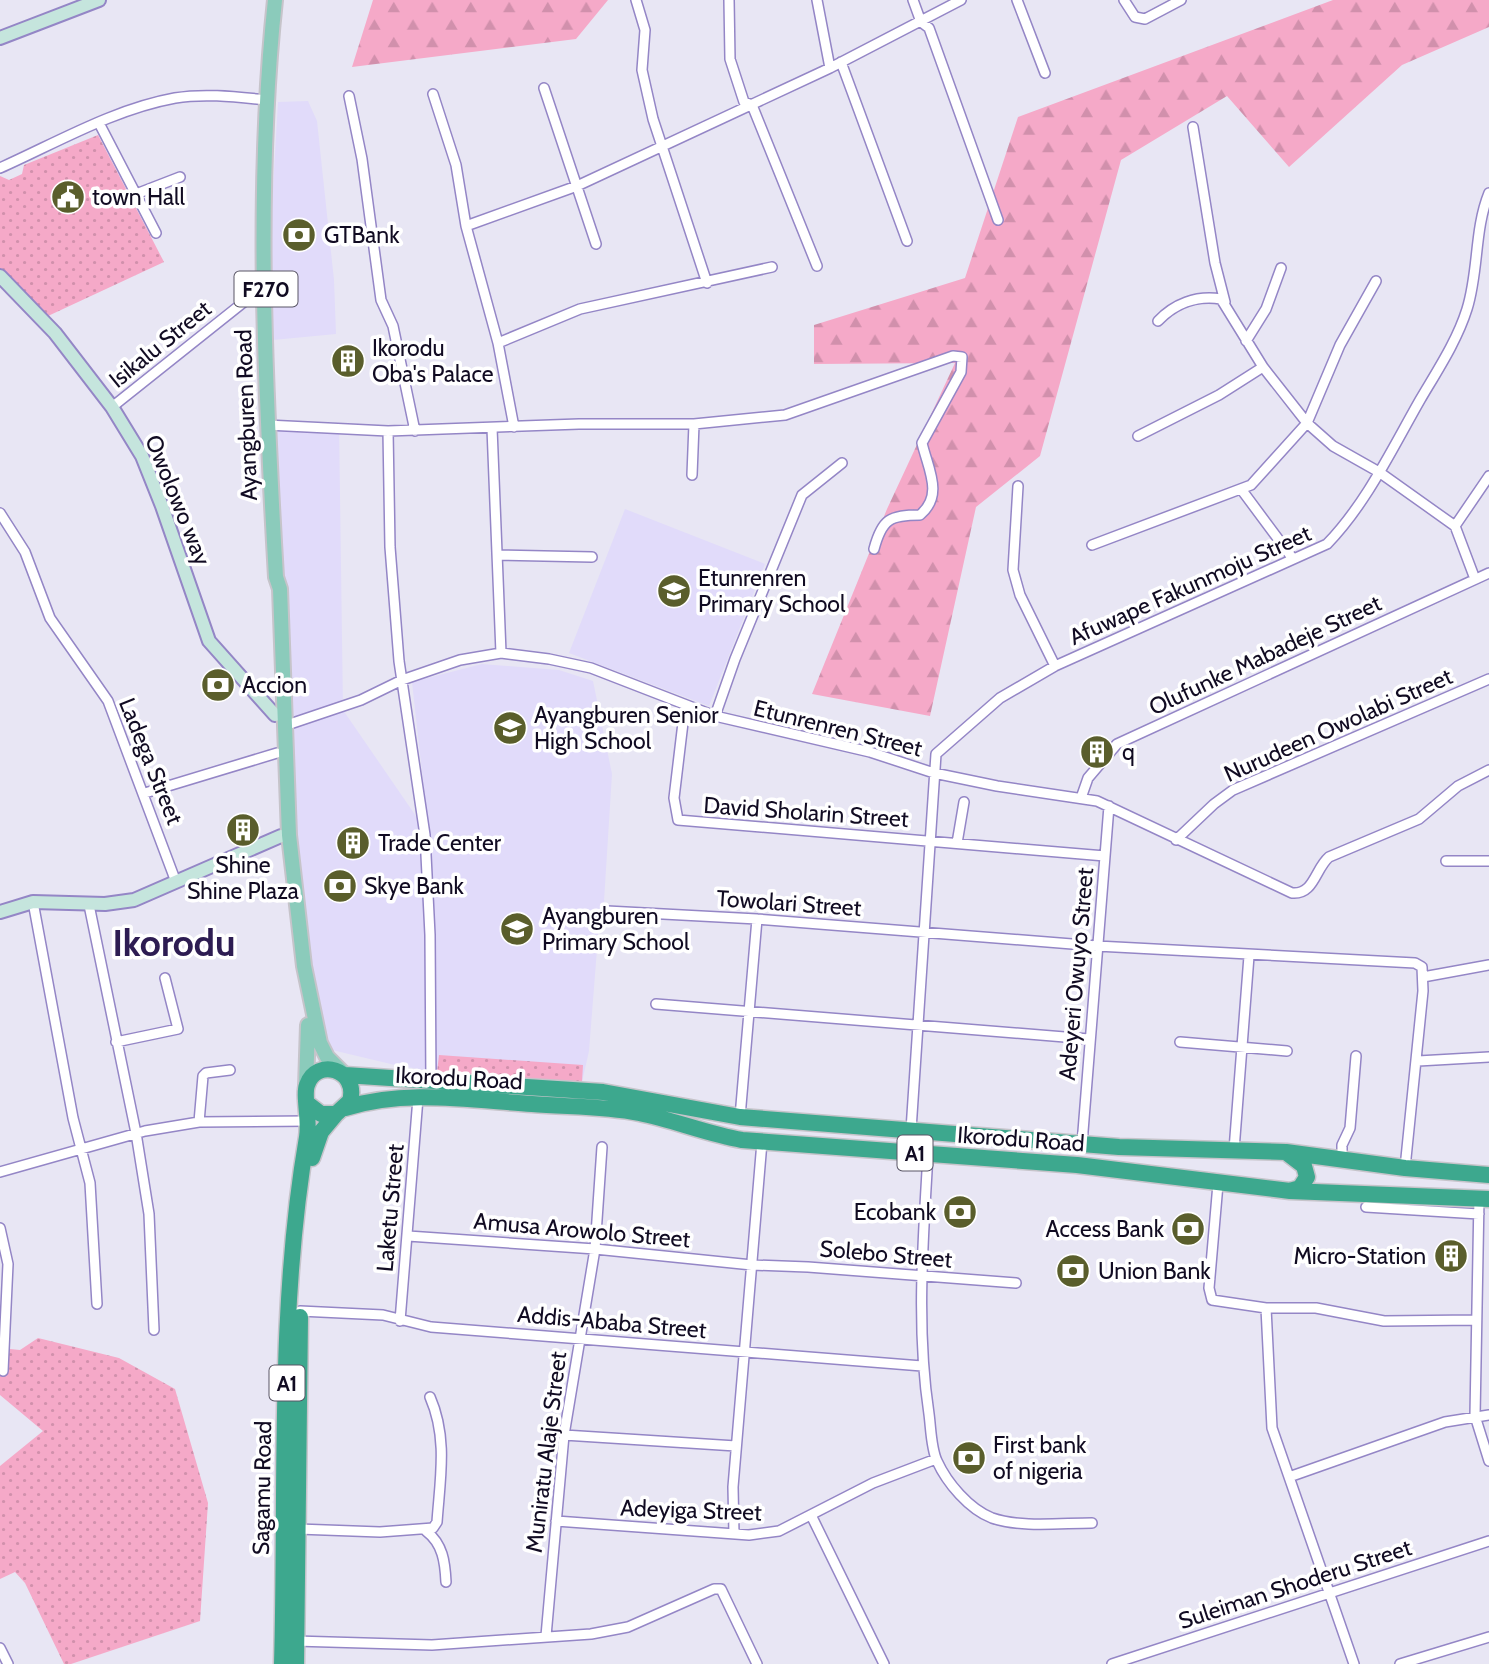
<svg xmlns="http://www.w3.org/2000/svg" width="1489" height="1664" font-family="Cabin,sans-serif">
<style>
.built{fill:#e1dbfa}
.grass{fill:url(#grass-dots)}
.forest{fill:url(#forest-firs)}
.lines{fill:none;stroke-linecap:round;stroke-linejoin:round}
.street-casing{stroke:#9486c6;stroke-width:12}
.secondary-casing{stroke:#9486c6;stroke-width:16}
.primary-casing{stroke:#c6c4ca;stroke-width:18}
.highway-casing{stroke:#c6c4ca;stroke-width:19}
.street{stroke:#fff;stroke-width:9}
.secondary{stroke:#c5e5dd;stroke-width:12}
.primary{stroke:#8bcbbb;stroke-width:14}
.highway{stroke:#3da88e;stroke-width:16}
.labels{text-anchor:middle;dominant-baseline:central;stroke-width:7;stroke-linejoin:round;paint-order:stroke}
.shield{fill:#fff;stroke:#585464;stroke-width:2}
.shield-label{font-size:21px;font-weight:bold;fill:#110b22}
.poi-label{font-size:23px;fill:#110b22;stroke:#fff;text-anchor:start}
.street-label{font-size:23px;fill:#110b22;stroke:#fff}
.town-label{font-size:37px;font-weight:bold;fill:#2d1c52;stroke:#fff}
</style>
<defs>
<pattern id="grass-dots" width="8" height="8" patternUnits="userSpaceOnUse" patternTransform="scale(1.75)"><rect width="8" height="8" fill="#f5a9c8"/><path d="M2 2h.1M6 6h.1" fill="none" stroke="#d190ac" stroke-width="1.8" stroke-linecap="round"/></pattern>
<pattern id="forest-firs" width="22" height="20" patternUnits="userSpaceOnUse" patternTransform="scale(1.75)"><rect width="22" height="20" fill="#f5a9c8"/><path d="M5 1l3.5 6h-7zM16 11l3.5 6h-7z" fill="#d190ac"/></pattern>
</defs>
<rect width="100%" height="100%" fill="#e8e6f4"/>
<path class="built" d="M308 101 317 121 334 280 336 334 273 340 269 255 278 102Z
M276 421 339 423 343 710 429 835 412 682 482 664 559 670 593 681 612 774 604 901 599 924 589 1051 582 1082 437 1072 395 1065 332 1050 318 1022 287 779Z
M625 509 765 564 709 706 569 653Z"/>
<path class="grass" d="M98 135 164 262 48 316 0 269V176L9 180 22 174 24 165Z
M439 1055 583 1065 582 1082 437 1072Z
M38 1338 119 1358 175 1389 208 1503 200 1621 71 1664H64L25 1583 15 1572 0 1579V1466L43 1431 0 1395V1348L20 1350Z"/>
<path class="forest" d="M373 0H608L576 39 352 67Z
M1333 0H1489V27L1402 65 1289 167 1227 96 1121 160 1040 456 976 507 930 716 812 694 887 509 955 363 814 364V325L965 278 1018 117Z"/>
<g class="lines">
<g class="street-casing">
<path id="street" d="M636 0 645 30 642 70 653 119 707 283
M729 0 730 59 744 102 752 105 817 266
M817 0 830 68
M913 0 921 22 929 28 998 220
M1017 0 1045 73
M1124 0 1135 17 1145 19 1181 0
M841 62 907 241
M544 88 596 244
M433 94 456 165 466 226 498 343 514 427
M349 96 362 159 381 300 393 326 415 431
M99 123 156 233
M1193 127 1215 263 1225 302
M0 168C56 143 114 109 175 98 205 93 237 97 267 100
M136 194 180 177
M466 226 577 186 830 68 961 0
M1158 321C1174 304 1196 295 1221 299L1263 367 1307 423 1333 446 1379 472 1455 526 1475 579
M1246 341 1266 309 1281 268
M498 343 580 309 772 267
M112 407 264 286
M267 425 388 431 579 424H694L785 415 953 356 962 357 961 372 922 443C928 469 944 495 920 515 890 515 882 519 874 549
M492 428 501 653
M388 431 390 547 399 661 425 835 430 935 431 1082
M1138 436 1219 395 1263 367
M692 475 694 424
M1018 486 1013 570 1020 595 1055 666
M1241 489 1293 559
M0 513 25 552 50 618 108 701 176 882
M1455 526 1489 476
M1092 545 1251 485 1307 423 1340 345 1376 281
M497 555 592 557
M685 706 674 798 678 820 1105 856
M715 716 735 659 802 495 842 463
M284 726 361 700 402 680 460 660 501 653 549 659 591 668 715 716 870 752 934 773 997 786 1097 801 1292 893C1314 895 1315 869 1329 857L1419 819 1458 786 1489 770
M145 793 277 753
M1081 798 1088 778 1117 744 1489 573
M1176 840 1214 804 1233 790 1489 679
M957 843 964 802
M1446 861H1489
M33 902 73 1118 90 1183 97 1304
M89 905 136 1133 149 1214 154 1330
M607 911 757 919 1097 946 1415 963 1422 967 1423 991 1405 1168
M1423 977 1489 965
M656 1004 1089 1039
M116 1042 178 1029 165 978
M1180 1042 1287 1051
M1418 1061 1489 1057
M740 1117 757 919
M199 1122 203 1076 206 1073 230 1070
M911 1130 936 754 1000 698 1055 666 1327 544C1366 504 1392 449 1420 400 1437 371 1457 341 1467 309 1479 271 1474 230 1489 193
M1082 1144 1109 806
M1234 1150 1249 956
M928 1154C923 1242 916 1328 929 1414 931 1429 931 1448 937 1461 947 1483 969 1509 992 1518 1021 1528 1061 1523 1092 1523
M1342 1159V1145L1350 1128 1356 1056
M0 1172 145 1131 199 1122 309 1121
M1218 1184 1209 1288 1212 1300 1266 1308H1316L1384 1321 1476 1320
M1479 1198 1475 1416 1489 1461
M1366 1207 1479 1214
M0 1228 8 1264 3 1371
M408 1236 595 1249 752 1265 808 1267 1016 1283
M1266 1308 1272 1428 1354 1664
M300 1311 383 1315 431 1327 922 1366
M400 1321 418 1098
M564 1435 736 1446
M1289 1477 1445 1422 1489 1415
M811 1515 884 1664
M556 1521 749 1535 779 1531 873 1483 936 1459
M298 1529 380 1532 433 1528 437 1522C440 1479 448 1438 430 1397
M426 1531C443 1544 445 1562 446 1582
M734 1534 733 1487 762 1142
M546 1636 564 1435 595 1249 602 1147
M295 1641 432 1645 591 1634 628 1627 714 1589H721L757 1664
M0 1648 8 1664
M1112 1664 1489 1541
M1400 1664 1489 1637"/>
</g>
<g class="secondary-casing">
<path id="secondary" d="M0 38 99 0
M0 276 55 333 112 407 142 456 162 506 209 641 275 715
M0 912 33 902 105 904 134 900 281 836"/>
</g>
<g class="primary-casing">
<path id="primary" d="M275 0C255 187 265 389 276 577L280 589 289 835 304 966 320 1043 327 1057 344 1074
M306 1087 308 1025"/>
</g>
<g class="highway-casing">
<path id="highway" d="M345 1075 603 1092 740 1117 1119 1147 1286 1152 1405 1168 1489 1175
M345 1108C405 1089 470 1100 532 1104 567 1107 604 1106 639 1113 674 1120 707 1134 742 1140L1077 1165 1290 1191 1489 1199
M1287 1153 1304 1166 1307 1177 1300 1188 1290 1191
M312 1158 321 1132 336 1114
M282 1664C287 1489 277 1310 307 1137 310 1121 303 1095 307 1085 316 1057 359 1069 350 1101L336 1114H321L308 1104
M296 1664 300 1317"/>
</g>
<use href="#street" class="street"/>
<use href="#secondary" class="secondary"/>
<use href="#primary" class="primary"/>
<use href="#highway" class="highway"/>
</g>
<defs>
<g id="civic-disc" transform="scale(1.75)"><circle r="9.5" fill="#5a5e2c" stroke="#fff"/><path d="M-.6-6.5H3V-4.5H.6V-3L4-1V1h2V6H-6V1h2V-1L-.6-3ZM-1.2 2.5V6h2.4V2.5Z" fill="#fff"/></g>
<g id="bank-disc" transform="scale(1.75)"><circle r="9.5" fill="#5a5e2c" stroke="#fff"/><path d="M-6-4H6V4H-6ZM0-2.3a2.3 2.3 0 1 0 0 4.6a2.3 2.3 0 1 0 0-4.6Z" fill="#fff"/></g>
<g id="building-disc" transform="scale(1.75)"><circle r="9.5" fill="#5a5e2c" stroke="#fff"/><path d="M-4-6H4V6H1V3H-1V6H-4ZM-2.5-4.3h1.7v1.8h-1.7ZM.8-4.3h1.7v1.8H.8ZM-2.5-1h1.7V.8h-1.7ZM.8-1h1.7V.8H.8Z" fill="#fff"/></g>
<g id="school-disc" transform="scale(1.75)"><circle r="9.5" fill="#5a5e2c" stroke="#fff"/><path d="M0-5L7-2L0 1L-7-2ZM-4 1L0 2.5L4 1V4Q0 6-4 4Z" fill="#fff"/></g>
</defs>
<g fill-rule="evenodd">
<use href="#civic-disc" x="68" y="197"/>
<use href="#bank-disc" x="299" y="235"/>
<use href="#building-disc" x="348" y="361"/>
<use href="#school-disc" x="674" y="591"/>
<use href="#bank-disc" x="218" y="685"/>
<use href="#school-disc" x="510" y="728"/>
<use href="#building-disc" x="1097" y="752"/>
<use href="#building-disc" x="243" y="830"/>
<use href="#building-disc" x="353" y="843"/>
<use href="#bank-disc" x="340" y="886"/>
<use href="#school-disc" x="517" y="929"/>
<use href="#bank-disc" x="960" y="1212"/>
<use href="#bank-disc" x="1188" y="1229"/>
<use href="#building-disc" x="1451" y="1256"/>
<use href="#bank-disc" x="1073" y="1271"/>
<use href="#bank-disc" x="969" y="1458"/>
</g>
<g class="labels">
<g class="shield">
<rect x="234.5" y="271.5" width="63" height="35" rx="5"/>
<rect x="897.5" y="1135.5" width="35" height="35" rx="5"/>
<rect x="269.5" y="1365.5" width="35" height="35" rx="5"/>
</g>
<g class="shield-label">
<text x="266" y="289">F270</text>
<text x="915" y="1153">A1</text>
<text x="287" y="1383">A1</text>
</g>
<g class="poi-label">
<text x="92" y="197">town Hall</text>
<text x="324" y="235">GTBank</text>
<text x="372" y="348">Ikorodu<tspan x="372" dy="26">Oba's Palace</tspan></text>
<text x="698" y="578">Etunrenren<tspan x="698" dy="26">Primary School</tspan></text>
<text x="242" y="685">Accion</text>
<text x="534" y="715">Ayangburen Senior<tspan x="534" dy="26">High School</tspan></text>
<text x="1122" y="752">q</text>
<text x="378" y="843">Trade Center</text>
<text x="243" y="865" text-anchor="middle">Shine<tspan x="243" dy="26">Shine Plaza</tspan></text>
<text x="364" y="886">Skye Bank</text>
<text x="542" y="916">Ayangburen<tspan x="542" dy="26">Primary School</tspan></text>
<text x="936" y="1212" text-anchor="end">Ecobank</text>
<text x="1164" y="1229" text-anchor="end">Access Bank</text>
<text x="1426" y="1256" text-anchor="end">Micro-Station</text>
<text x="1098" y="1271">Union Bank</text>
<text x="993" y="1445">First bank<tspan x="993" dy="26">of nigeria</tspan></text>
</g>
<g class="street-label">
<text transform="translate(160 344) rotate(-39)">Isikalu Street</text>
<text transform="translate(246 415) rotate(-92)">Ayangburen Road</text>
<text transform="translate(178 500) rotate(68)">Owolowo way</text>
<text transform="translate(1190 585) rotate(-24)">Afuwape Fakunmoju Street</text>
<text transform="translate(1265 655) rotate(-25)">Olufunke Mabadeje Street</text>
<text transform="translate(1338 725) rotate(-24)">Nurudeen Owolabi Street</text>
<text transform="translate(838 728) rotate(14)">Etunrenren Street</text>
<text transform="translate(151 761) rotate(68)">Ladega Street</text>
<text transform="translate(806 812) rotate(4)">David Sholarin Street</text>
<text transform="translate(789 903) rotate(4)">Towolari Street</text>
<text transform="translate(1076 974) rotate(-85)">Adeyeri Owuyo Street</text>
<text transform="translate(459 1078) rotate(3)">Ikorodu Road</text>
<text transform="translate(1021 1139) rotate(4)">Ikorodu Road</text>
<text transform="translate(390 1208) rotate(-85)">Laketu Street</text>
<text transform="translate(582 1230) rotate(5)">Amusa Arowolo Street</text>
<text transform="translate(886 1254) rotate(5)">Solebo Street</text>
<text transform="translate(612 1322) rotate(5)">Addis-Ababa Street</text>
<text transform="translate(546 1452) rotate(-83)">Muniratu Alaje Street</text>
<text transform="translate(262 1488) rotate(-89)">Sagamu Road</text>
<text transform="translate(691 1510) rotate(2)">Adeyiga Street</text>
<text transform="translate(1295 1584) rotate(-18)">Suleiman Shoderu Street</text>
</g>
<g class="town-label">
<text x="174" y="942">Ikorodu</text>
</g>
</g>
</svg>
